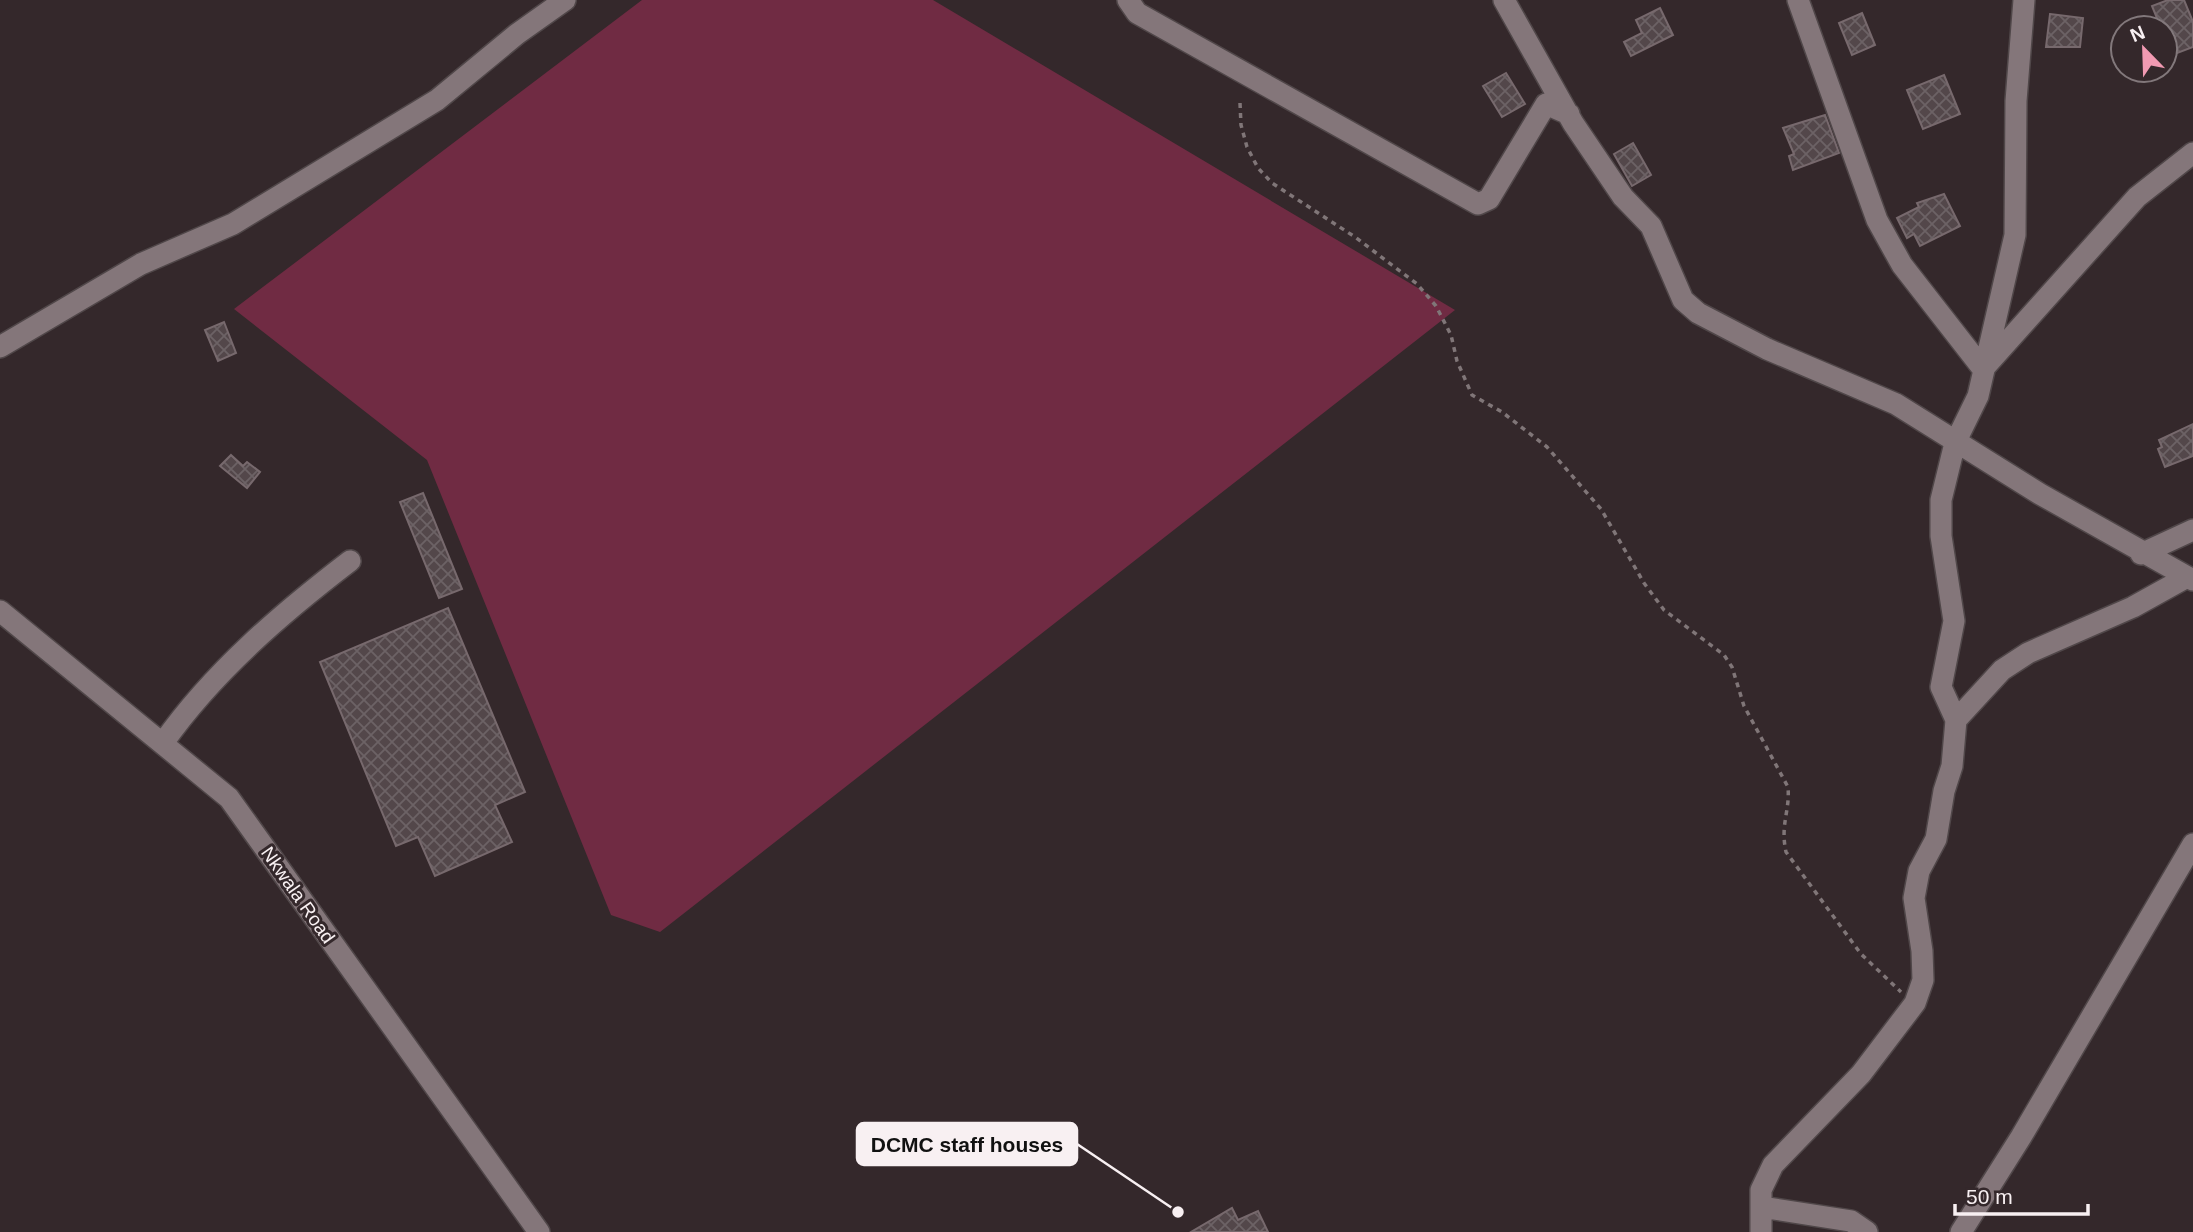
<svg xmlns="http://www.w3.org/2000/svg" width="2193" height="1232" font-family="Arial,sans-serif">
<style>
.grass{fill:#702b43}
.building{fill:url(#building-cross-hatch);stroke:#77696d;stroke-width:2}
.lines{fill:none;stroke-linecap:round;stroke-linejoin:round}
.minor-casing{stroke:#504749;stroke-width:24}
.path{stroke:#807678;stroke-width:3.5;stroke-dasharray:5 5;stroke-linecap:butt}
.minor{stroke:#84767a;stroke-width:21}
.labels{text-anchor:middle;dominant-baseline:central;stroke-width:6;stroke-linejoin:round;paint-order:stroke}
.street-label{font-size:19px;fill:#f8f0f2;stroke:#34282b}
.leader{fill:none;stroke:#f8f0f2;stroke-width:2.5}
.callout-dot{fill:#f8f0f2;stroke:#34282b;stroke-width:2.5}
.callout{fill:#f8f0f2;stroke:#f8f0f2;stroke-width:2.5}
.callout-label{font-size:21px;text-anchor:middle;font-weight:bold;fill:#111}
</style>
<defs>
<pattern id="building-cross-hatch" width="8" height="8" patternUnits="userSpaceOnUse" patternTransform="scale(1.75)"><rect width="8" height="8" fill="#53474a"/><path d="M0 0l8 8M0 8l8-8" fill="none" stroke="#6c6265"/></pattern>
</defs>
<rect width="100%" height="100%" fill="#34282b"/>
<path class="grass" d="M642 0H933L1455 310 660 932 611 915 427 460 234 309Z"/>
<path class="building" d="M2168 0H2184L2193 22V47L2172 55 2165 28H2161L2152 6Z
M1660 8 1673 35 1631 56 1624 42 1642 33 1636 20Z
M1862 13 1875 45 1852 55 1839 23Z
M2050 14 2083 18 2080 47H2046Z
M1506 73 1525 104 1502 117 1483 86Z
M1944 75 1960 114 1923 129 1907 90Z
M1825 115 1839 153 1793 170 1789 156 1794 154 1783 128Z
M1633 143 1651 175 1632 186 1614 154Z
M1944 194 1960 226 1920 246 1914 234 1907 238 1897 218 1919 207 1917 203Z
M224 322 236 353 218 361 205 330Z
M2193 424V456L2165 467 2158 449 2162 447 2159 440Z
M231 455 243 466 247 462 260 472 247 488 220 466Z
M423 493 462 589 439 598 400 502Z
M448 608 525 792 495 805 512 842 435 876 418 837 396 846 320 662Z
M1232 1208 1238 1220 1258 1211 1268 1232H1191Z"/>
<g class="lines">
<g class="minor-casing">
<path id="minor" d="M1128 0 1137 13 1478 204 1489 199 1546 104 1569 114
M1504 0 1573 123 1623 197 1651 226 1683 300 1698 313 1767 349 1896 404 2040 494 2193 580
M1798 0 1877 220 1902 265 1983 369 2137 197 2193 153
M0 347 141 264 233 224 437 100 517 34 565 0
M2141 554 2193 530
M0 611 229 798 539 1232
M1956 720 2002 670 2028 653 2133 607 2187 577
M163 743C213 672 282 613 350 561
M1761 1207 1851 1221 1867 1232
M1761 1232V1190L1773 1165 1861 1074 1915 1003 1923 980 1922 951 1914 898 1919 871 1936 839 1944 791 1952 766 1956 720 1941 687 1954 621 1941 536V500L1955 443 1978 396 2015 235 2016 101 2024 0
M1961 1232 2021 1137 2193 844"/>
</g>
<path class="path" d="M1240 103 1241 125 1247 147 1258 168 1272 183 1355 237 1417 284 1436 306 1451 335 1457 361 1472 395 1502 412 1547 447 1601 509 1644 583 1664 610 1724 655 1732 667 1744 706 1788 787C1790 812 1780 824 1786 852L1861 954 1901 992"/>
<use href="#minor" class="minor"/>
</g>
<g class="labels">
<g class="street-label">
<text transform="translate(298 895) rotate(55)">Nkwala Road</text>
</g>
</g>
<path class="leader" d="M1178 1212L1077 1144"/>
<circle class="callout-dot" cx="1178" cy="1212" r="7"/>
<rect class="callout" x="857" y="1123" width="220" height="42" rx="7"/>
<g class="callout-label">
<text x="967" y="1152">DCMC staff houses</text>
</g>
<g transform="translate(2144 49) rotate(337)"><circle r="33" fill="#34282b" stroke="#82787b" stroke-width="2"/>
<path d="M0-5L12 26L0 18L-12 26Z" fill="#f19ab2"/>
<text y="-10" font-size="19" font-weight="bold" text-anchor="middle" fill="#f8f0f2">N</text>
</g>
<path d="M1955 1204v10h133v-10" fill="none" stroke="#f8f0f2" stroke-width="3.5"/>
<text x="1966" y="1204" font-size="21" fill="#f8f0f2" stroke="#34282b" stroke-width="5" paint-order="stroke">50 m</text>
</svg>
